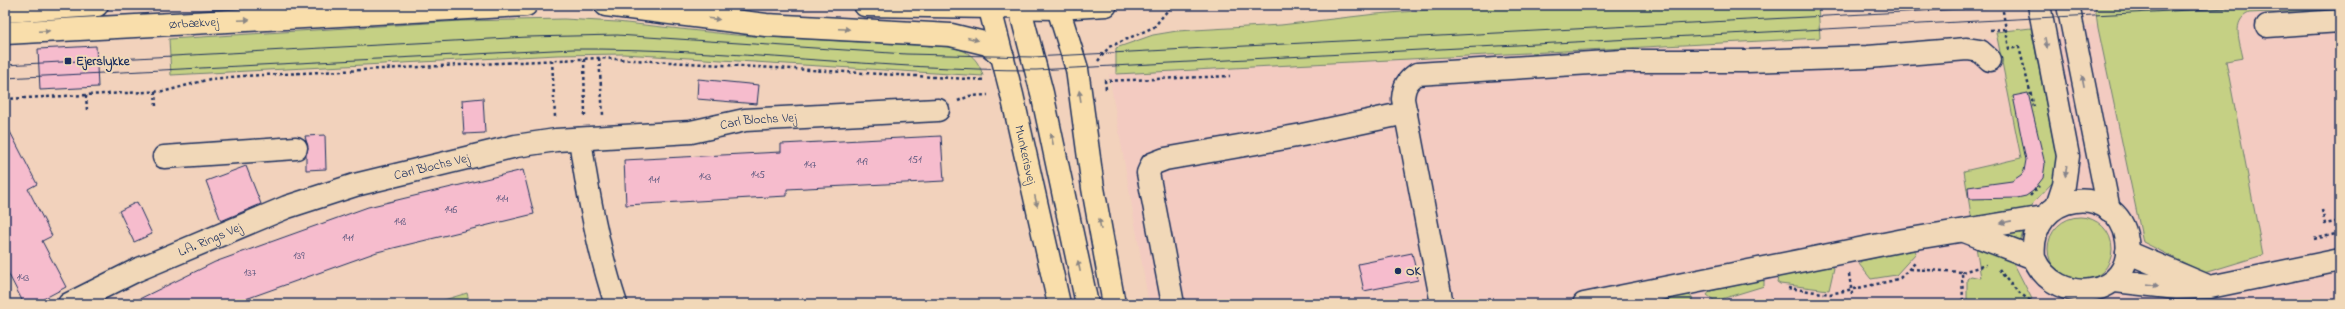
<svg xmlns="http://www.w3.org/2000/svg" width="2345" height="309" font-family="'Indie Flower',sans-serif">
<style>
.built{fill:#f3cbc1}
.green{fill:#c5d084;stroke:#708071}
.building{fill:#f6bccd;stroke:#1b2f5e}
.lines{fill:none;stroke-linecap:round;stroke-linejoin:round}
.minor-casing{stroke:#1b2f5e;stroke-width:25}
.major-casing{stroke:#1b2f5e;stroke-width:25}
.path{stroke:#1b2f5e;stroke-width:2.5;stroke-dasharray:3 3;stroke-linecap:butt}
.minor{stroke:#f1d8b8;stroke-width:22}
.major{stroke:#f9deab;stroke-width:22}
.tram{stroke:#1b2f5e;stroke-width:1}
.oneway{fill:#8a8684}
.oneway2{fill:#86848b}
.poi-dot{fill:#1b2f5e;stroke:#f1d8b8;stroke-width:1.5}
.labels{text-anchor:middle;dominant-baseline:central;stroke-width:4;stroke-linejoin:round;paint-order:stroke}
.number-label{font-size:11px;fill:#52527a}
.street-label{font-size:13px;fill:#1b2f5e;stroke:#f1d8b8}
.poi-label{font-size:13px;font-weight:bold;fill:#1b2f5e;stroke:#f1d8b8;text-anchor:start}
</style>
<rect width="100%" height="100%" fill="#f2d2bc"/>
<filter id="ink" filterUnits="userSpaceOnUse"><feTurbulence type="fractalNoise" baseFrequency=".025" numOctaves="2"/><feDisplacementMap in="SourceGraphic" scale="8" xChannelSelector="R" yChannelSelector="G"/><feConvolveMatrix kernelMatrix="1 2 1 2 8 2 1 2 1" color-interpolation-filters="sRGB"/></filter>
<g filter="url(#ink)">
<path class="built" d="M2340 8V304H1149L1109 74 1642 47H1820L2031 37 2098 24Z"/>
<path class="green" d="M1496 5H1818L1820 38 1116 74V48L1153 35 1177 31 1281 25 1376 14Z
M2095 5H2340V9L2249 13C2231 21 2240 42 2243 58L2226 61 2263 255 2204 273 2143 242 2098 28Z
M564 19 617 22 735 35 950 47C968 50 978 58 983 76L623 54 557 55 171 75 169 39 461 21Z
M2031 28 2058 165 2053 182 2033 203 2013 262 2032 299 2025 304H1967V279L1971 276 1981 278 1964 171 2021 158 1996 32Z
M2048 249a32 32 0 1 1 64 0a32 32 0 1 1-64 0Z
M1914 249 1916 253 1896 275 1871 279 1859 264 1861 261Z
M1831 266 1834 268 1829 290 1780 284 1777 282 1778 277Z
M1761 280 1764 281V286L1715 301 1707 295 1710 291Z
M467 293 470 304H431Z
M1689 295 1693 298 1689 304H1657L1660 300Z"/>
<path class="building" d="M96 46 98 87 40 90 38 49Z
M698 79 759 85 757 104 697 99Z
M2028 93 2045 164 2043 178 2033 191 2026 196 2017 198 1969 199 1968 187 2012 181 2021 175 2024 171 2026 160 2013 96Z
M483 98 485 133 464 134 462 100Z
M5 122 37 184 28 189 52 236 42 241 66 287 34 304H24L5 267Z
M325 135 326 169 306 170V155L308 148 305 136Z
M941 136 944 181 787 189V196L626 205 624 160 781 152V144Z
M246 166 261 204 221 221 206 181Z
M523 170 534 214 377 252 232 304H129L215 262 368 207Z
M137 202 152 234 134 242 119 211Z
M1412 253 1418 280 1364 291 1358 264Z"/>
<g class="lines">
<g class="minor-casing">
<g id="minor">
<path d="M2039 5 2068 156 2064 185 2057 206"/>
<path d="M2068 5 2109 210"/>
<path d="M2267 26 2340 21"/>
<path d="M580 139C588 196 598 250 616 304"/>
<path d="M164 157 296 148"/>
<path d="M1964 231 2034 258C2056 309 2135 298 2127 240 2118 181 2027 189 2034 258"/>
<path d="M2127 252 2205 285"/>
<path d="M2115 281 2177 288 2210 287 2340 260"/>
<path id="s1" d="M69 304 137 270 287 207 355 185 516 146 556 140 691 132 745 120 938 110"/>
<path d="M1173 304 1148 173 1152 164 1165 159 1302 135 1406 113"/>
<path d="M1442 304 1403 99C1404 86 1407 81 1417 74L1623 61H1747L1868 57 1967 49 1980 51 1990 60"/>
<path d="M1584 304 1904 240 2044 217"/>
</g>
</g>
<g class="major-casing">
<g id="major">
<path d="M606 5 766 25 951 35 988 44 1003 57"/>
<path d="M865 5 1058 8 1106 5"/>
<path id="s2" d="M989 5 1012 95 1059 304"/>
<path d="M1019 5 1042 93 1087 304"/>
<path d="M1057 5 1077 69 1093 188 1114 304"/>
<path d="M5 11 97 5"/>
<path id="s3" d="M5 33 526 5"/>
</g>
</g>
<path class="path" d="M2002 5 2009 49 2019 47 2034 107
M1990 30 2005 29
M599 58 603 115
M584 59 585 117
M552 60 555 117
M1098 61 1109 47 1154 27 1172 5
M1106 89 1105 81 1230 76
M155 91 156 107
M86 95 87 110
M5 99 166 91 210 79 243 76 599 58 986 80
M958 101 969 96 988 95
M2030 196 2039 186
M2322 210 2325 224 2340 221
M2314 239 2340 233
M1910 269 1962 272 1963 304
M1999 269C2009 284 2020 295 2036 304
M1962 272 1986 265
M1849 274 1852 294
M1788 288 1830 294 1891 281 1900 278 1917 261
M990 304 1000 303
M1716 304 1729 300"/>
<use href="#minor" class="minor"/>
<use href="#major" class="major"/>
<path class="tram" d="M5 65 528 37 617 35 906 54 1033 57 2039 5
M5 78 573 49C728 48 881 70 1036 70L2286 5"/>
</g>
<defs><path id="oneway-solid" d="M-6-.8H1V-3.2L6.5 0L1 3.2V.8H-6Z"/></defs>
<g class="oneway">
<use href="#oneway-solid" transform="translate(714 19) rotate(7)"/>
<use href="#oneway-solid" transform="translate(244 20) rotate(-3)"/>
<use href="#oneway-solid" transform="translate(844 29) rotate(3)"/>
<use href="#oneway-solid" transform="translate(44 31) rotate(-3)"/>
<use href="#oneway-solid" transform="translate(973 39) rotate(15)"/>
<use href="#oneway-solid" transform="translate(1080 96) rotate(-99)"/>
<use href="#oneway-solid" transform="translate(1052 139) rotate(-102)"/>
<use href="#oneway-solid" transform="translate(1036 201) rotate(77)"/>
<use href="#oneway-solid" transform="translate(1100 224) rotate(-100)"/>
<use href="#oneway-solid" transform="translate(1079 266) rotate(-102)"/>
</g>
<g class="oneway2">
<use href="#oneway-solid" transform="translate(2046 43) rotate(79)"/>
<use href="#oneway-solid" transform="translate(2083 81) rotate(-101)"/>
<use href="#oneway-solid" transform="translate(2066 171) rotate(97)"/>
<use href="#oneway-solid" transform="translate(2006 222) rotate(169)"/>
<use href="#oneway-solid" transform="translate(2153 285) rotate(8)"/>
</g>
</g>
<g class="poi-dot">
<rect x="64" y="57" width="8" height="8" rx="2"/>
<circle cx="1398" cy="271" r="4"/>
</g>
<g class="labels">
<g class="number-label">
<text x="915" y="160">151</text>
<text x="862" y="162">149</text>
<text x="810" y="165">147</text>
<text x="758" y="175">145</text>
<text x="705" y="177">143</text>
<text x="654" y="180">141</text>
<text x="502" y="199">144</text>
<text x="451" y="210">146</text>
<text x="400" y="222">148</text>
<text x="348" y="238">141</text>
<text x="299" y="256">139</text>
<text x="250" y="273">137</text>
<text x="23" y="278">143</text>
</g>
<g class="street-label">
<text stroke="none"><textPath href="#s3" startOffset="189">Ørbækvej</textPath></text>
<text stroke="none"><textPath href="#s1" startOffset="720">Carl Blochs Vej</textPath></text>
<text stroke="none"><textPath href="#s2" startOffset="154">Munkerisvej</textPath></text>
<text stroke="none"><textPath href="#s1" startOffset="389">Carl Blochs Vej</textPath></text>
<text stroke="none"><textPath href="#s1" startOffset="155">L.A. Rings Vej</textPath></text>
</g>
<g class="poi-label">
<text x="76" y="61">Ejerslykke</text>
<text x="1406" y="271">OK</text>
</g>
</g>
<rect width="2345" height="309" fill="none" stroke="#f1d8b8" stroke-width="20"/>
<rect x="10" y="10" width="2325" height="289" fill="none" stroke="#1b2f5e" stroke-width="1.5" filter="url(#ink)"/>
</svg>
